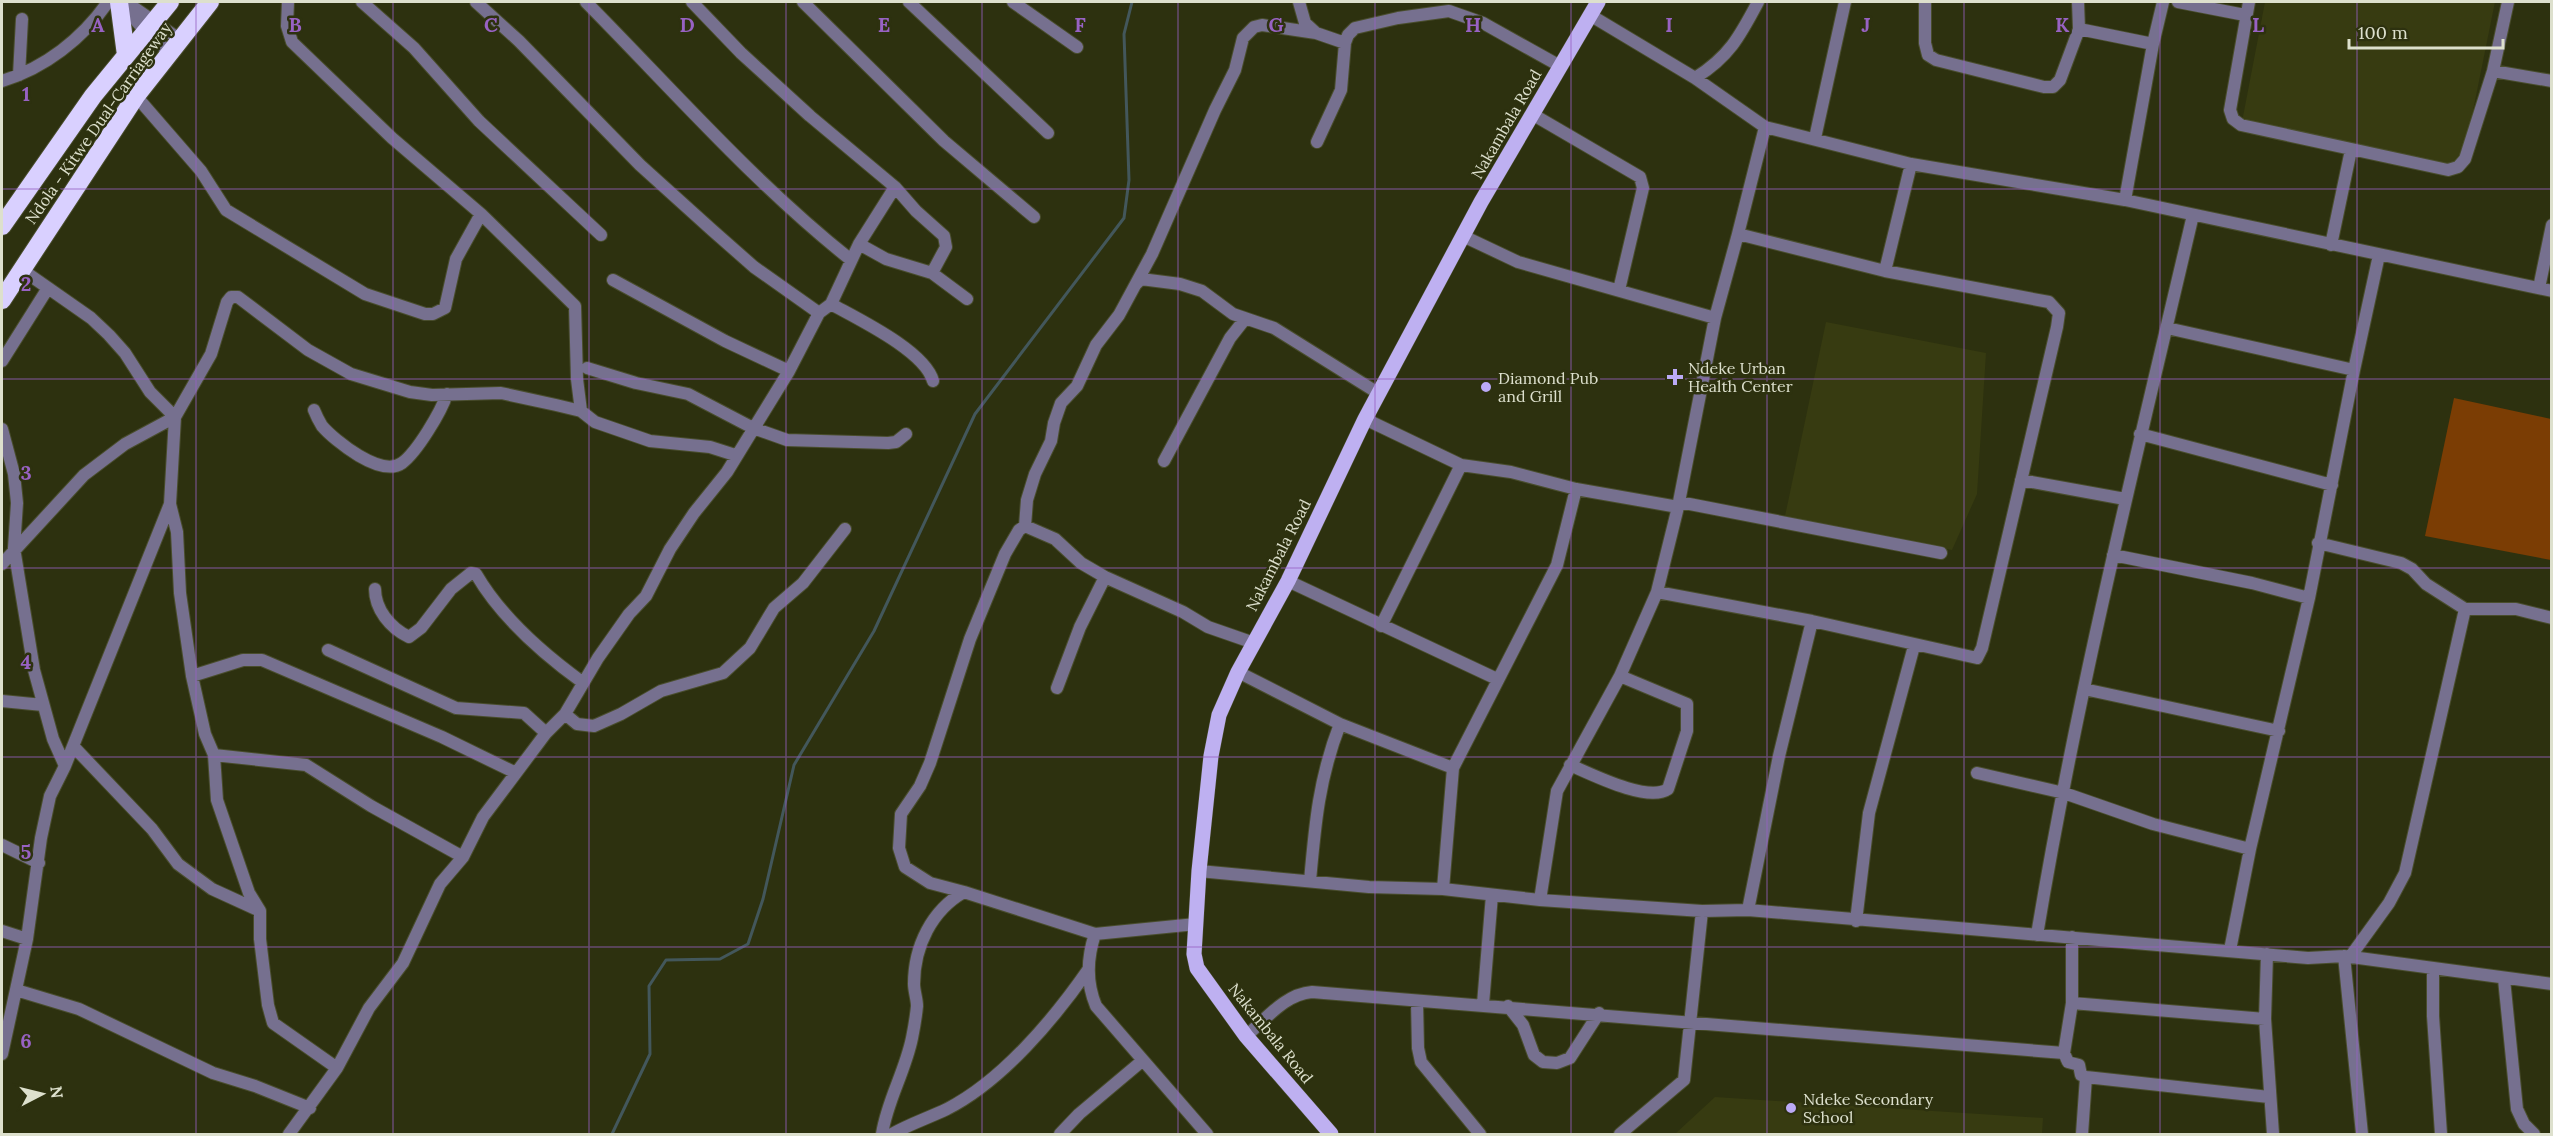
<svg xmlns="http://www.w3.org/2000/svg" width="2553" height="1136" font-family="Lora,serif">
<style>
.built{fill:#373b11}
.garden{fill:#7b3d04}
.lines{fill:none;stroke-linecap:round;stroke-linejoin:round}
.stream{stroke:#43575b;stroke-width:3}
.minor-casing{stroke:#494d2d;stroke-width:14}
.major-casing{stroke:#494d2d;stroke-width:16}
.highway-casing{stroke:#494d2d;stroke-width:20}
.minor{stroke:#76708f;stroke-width:12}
.major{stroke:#beb0f1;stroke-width:15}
.highway{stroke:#d9d0ff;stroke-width:18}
.grid{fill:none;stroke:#9862c3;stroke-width:1.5;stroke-opacity:0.55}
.poi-dot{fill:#bbaaf6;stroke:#2d310f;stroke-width:2}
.labels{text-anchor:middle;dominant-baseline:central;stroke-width:5;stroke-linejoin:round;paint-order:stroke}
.street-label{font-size:16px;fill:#dde0cd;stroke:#2d310f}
.poi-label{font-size:16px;fill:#dde0cd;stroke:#2d310f;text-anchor:start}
.grid-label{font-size:20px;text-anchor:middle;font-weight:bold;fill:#9862c3;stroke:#2d310f;stroke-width:5;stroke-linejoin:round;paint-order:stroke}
</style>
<rect width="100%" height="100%" fill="#2d310f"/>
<path class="built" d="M2265 2H2495L2463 160 2448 168 2241 127Z
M1826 322 1986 353 1977 494 1952 550 1785 516Z
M1715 1097 2043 1118 2042 1134H1675Z"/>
<path class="garden" d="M2454 398 2551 419V560L2425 536Z"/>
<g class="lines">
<path class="stream" d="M612 1134 650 1054 649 986 666 960 720 959 748 944 763 899 794 765 874 631 975 414 1124 218 1129 180 1124 34 1132 2"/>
<g class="minor-casing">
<path id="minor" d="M120 2 145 31 169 52
M126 2 179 39
M288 2 287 26 292 42 392 138 481 214
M362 2 414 48 479 121 601 235
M476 2 519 41 640 165 712 230 754 267 819 313
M586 2C672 89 754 183 851 260
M692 2 741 53 810 116 895 187 916 211 944 236 946 247 932 273
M803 2 944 141 1034 217
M909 2 1048 133
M1013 2 1077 47
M1299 2 1305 23 1316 33
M1925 2V43L1928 55 1936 60 2044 87H2053L2060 80 2079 29 2078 2
M2178 2 2245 15
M2249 2 2230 110 2233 119 2241 125 2448 170 2458 167 2465 159 2493 71 2508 2
M1590 15 1695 78 1765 127 1911 164 2125 200 2552 291
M2079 29 2153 44
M2493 71 2552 81
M19 75 22 19
M1695 78C1729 57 1740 36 1758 2
M2 81C45 68 82 39 108 2
M136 96 201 171 226 210 365 294 425 314H433L445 308 456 259 481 214 575 306 577 379 581 411
M1532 114 1640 177 1643 188 1619 290
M1815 138 1845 2
M1317 142 1341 90 1345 43 1348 35 1355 28 1398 18 1449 11 1483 23 1560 66
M2125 200 2153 44 2163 2
M1463 236 1518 262 1715 318
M859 244 886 259 932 273 967 299
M2331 245 2351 150
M21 269 91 318 109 335 125 353 150 392 175 417 211 354 227 302 231 297H238L308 350 351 374 410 392 432 395 501 393 556 405 581 411 595 422 650 441 710 447 735 455
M1885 271 1911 164
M613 280 725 341 789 371
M1136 284 1141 279 1180 284 1202 291 1233 314 1274 328 1378 393
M2539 288 2552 225
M831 304C858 319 925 351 933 381
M2167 328 2354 370 2379 255
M2 361 48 288
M587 368 636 383 688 394 753 428 787 440 888 443 896 442 906 434
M314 410C316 415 319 421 322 426 335 441 381 478 402 463 417 452 441 412 447 394
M1365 419 1461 465 1511 472 1576 489 1678 507
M2 429 14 474 17 503 14 548 34 670 53 739 65 766
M2140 434 2332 485
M1164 461 1230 338 1245 319
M2021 480 2125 499
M1679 502 1941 553
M170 504 177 532 180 593 192 676 205 734 214 755 306 765 371 806 463 857
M1025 526 1055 539 1081 563 1105 577 1183 612 1208 627 1254 643
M2318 543 2401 563 2412 569 2426 584 2465 609H2516L2552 618
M2113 555 2252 583 2309 598
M2 564 84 475 125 444 175 417 170 504 65 766 50 796 41 838 27 939 2 1054
M1288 581 1497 679
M375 589C375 609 390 628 409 637L421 628 451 589 471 573 476 574C501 617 542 653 582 682
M1657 592 1812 621 1977 658 1982 648 2057 327 2059 313 2049 302 1885 271 1738 234 1765 127
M1381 626 1461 465
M328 650 456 708 524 713 546 733
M1238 672 1340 724 1453 768 1443 889
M192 676 243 660H262L442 737 516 773
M1057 688 1080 627 1105 577
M2084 689 2279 731
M2 701 43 705
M565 714 577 724 594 726 621 714 661 691 723 673 750 648 774 608 803 583 845 529
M73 746 152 829 178 864 212 889 260 911
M214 755 217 800 249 893 260 911V939L268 1005 273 1023 337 1068
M1570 765C1591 774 1648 803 1668 789L1687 731V704L1620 676
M1453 768 1557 565 1576 489
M1977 773 2064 793 2153 824 2250 849
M2 845 39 863
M1199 871 1369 887 1443 889 1540 900 1702 911 1748 910 2308 958 2344 956 2552 984
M1310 881C1315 824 1319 778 1340 724
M964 892 930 883 905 867 899 848 901 814 920 786 930 763 970 639 1005 554 1019 530 1025 526 1027 500 1035 474 1051 441 1054 423 1061 403 1077 386 1096 345 1119 315 1152 254 1215 110 1235 70 1243 38 1254 27 1262 25 1316 33 1345 43
M1540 900 1557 791 1620 676 1657 592 1678 507 1715 318 1738 234
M1748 910 1779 756 1812 621
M1856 921 1869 813 1914 646
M1196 924 1095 934C1087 958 1086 982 1096 1006L1207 1134
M2 931 27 939
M2037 935C2077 693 2137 454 2193 215
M2230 950 2250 849 2309 598 2354 370
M2267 954 2265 1019 2273 1134
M2344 956 2362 1134
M2350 957 2389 903 2405 873 2465 609
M2433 969V1016L2441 1134
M2504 979 2517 1109 2524 1124 2534 1134
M16 990 79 1009 213 1073 255 1086 310 1108
M1417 1002 1418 1048 1421 1062 1480 1134
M2072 1003 2265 1019
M1483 1004 1492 895
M1508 1006 1523 1025 1534 1055 1543 1062 1557 1063 1570 1058 1599 1013
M1246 1036C1266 1019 1285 994 1312 992L2064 1053 2072 1003V937
M2064 1053 2068 1062 2079 1065 2081 1075 2086 1077 2082 1134
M2086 1077 2269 1097
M289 1134 337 1068 369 1008 403 963 440 884 463 857 483 817 546 733 565 714 598 658 629 614 646 596 670 549 694 513 727 472 789 371 819 313 831 304 859 244 895 187
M882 1134C887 1101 905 1072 912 1038 914 1028 916 1017 917 1006 917 999 914 991 914 984 914 946 932 910 964 892L1095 934
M892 1134C910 1124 928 1118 947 1109 1002 1081 1054 1019 1088 970
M1060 1134 1079 1114 1142 1061
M1620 1134 1684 1080 1702 911"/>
</g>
<g class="major-casing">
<path id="major" d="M1331 1134 1246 1036 1197 968 1194 954 1199 871 1211 756 1219 715 1238 672 1288 581 1365 419 1481 202 1598 2"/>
</g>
<g class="highway-casing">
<path id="highway" d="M119 2 126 55
M2 226 93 96 170 2
M2 300 136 96 210 2"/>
</g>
<use href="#minor" class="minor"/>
<use href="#major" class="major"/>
<use href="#highway" class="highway"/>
</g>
<path class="grid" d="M196 2V1134M393 2V1134M589 2V1134M786 2V1134M982 2V1134M1178 2V1134M1375 2V1134M1571 2V1134M1767 2V1134M1964 2V1134M2160 2V1134M2357 2V1134M2 189H2552M2 379H2552M2 568H2552M2 757H2552M2 947H2552"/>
<g class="poi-dot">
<path d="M1672 368h6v6h6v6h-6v6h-6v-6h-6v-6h6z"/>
<circle cx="1486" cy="387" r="6"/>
<circle cx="1791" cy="1108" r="6"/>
</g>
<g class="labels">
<g class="street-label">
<text transform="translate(98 123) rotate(-55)">Ndola - Kitwe Dual-Carriageway</text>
<text transform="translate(1506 124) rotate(-60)">Nakambala Road</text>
<text transform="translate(1278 555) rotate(-63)">Nakambala Road</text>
<text transform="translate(1271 1033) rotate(51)">Nakambala Road</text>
</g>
<g class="poi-label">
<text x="1688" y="368">Ndeke Urban<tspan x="1688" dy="18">Health Center</tspan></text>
<text x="1498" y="378">Diamond Pub<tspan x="1498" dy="18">and Grill</tspan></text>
<text x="1803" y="1099">Ndeke Secondary<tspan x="1803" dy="18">School</tspan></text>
</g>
</g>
<g class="grid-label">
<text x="98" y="32">A</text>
<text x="295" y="32">B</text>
<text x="491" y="32">C</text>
<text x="687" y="32">D</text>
<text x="884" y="32">E</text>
<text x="1080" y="32">F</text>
<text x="1276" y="32">G</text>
<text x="1473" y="32">H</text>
<text x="1669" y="32">I</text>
<text x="1866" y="32">J</text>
<text x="2062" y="32">K</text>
<text x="2258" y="32">L</text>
<text x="26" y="101">1</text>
<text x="26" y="291">2</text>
<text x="26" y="480">3</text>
<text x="26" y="669">4</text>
<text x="26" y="859">5</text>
<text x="26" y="1048">6</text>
</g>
<rect width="2553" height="1136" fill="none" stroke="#dde0cd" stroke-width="6"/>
<g transform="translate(42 1094) rotate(83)" stroke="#2d310f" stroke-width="4.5" paint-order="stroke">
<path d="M0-4.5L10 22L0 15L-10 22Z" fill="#dde0cd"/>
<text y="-9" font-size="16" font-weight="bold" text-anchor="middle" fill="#dde0cd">N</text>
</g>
<path d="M2349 39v9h154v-9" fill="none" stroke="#dde0cd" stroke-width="3"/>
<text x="2358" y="39" font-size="18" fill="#dde0cd" stroke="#2d310f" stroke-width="4.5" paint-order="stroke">100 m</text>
</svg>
